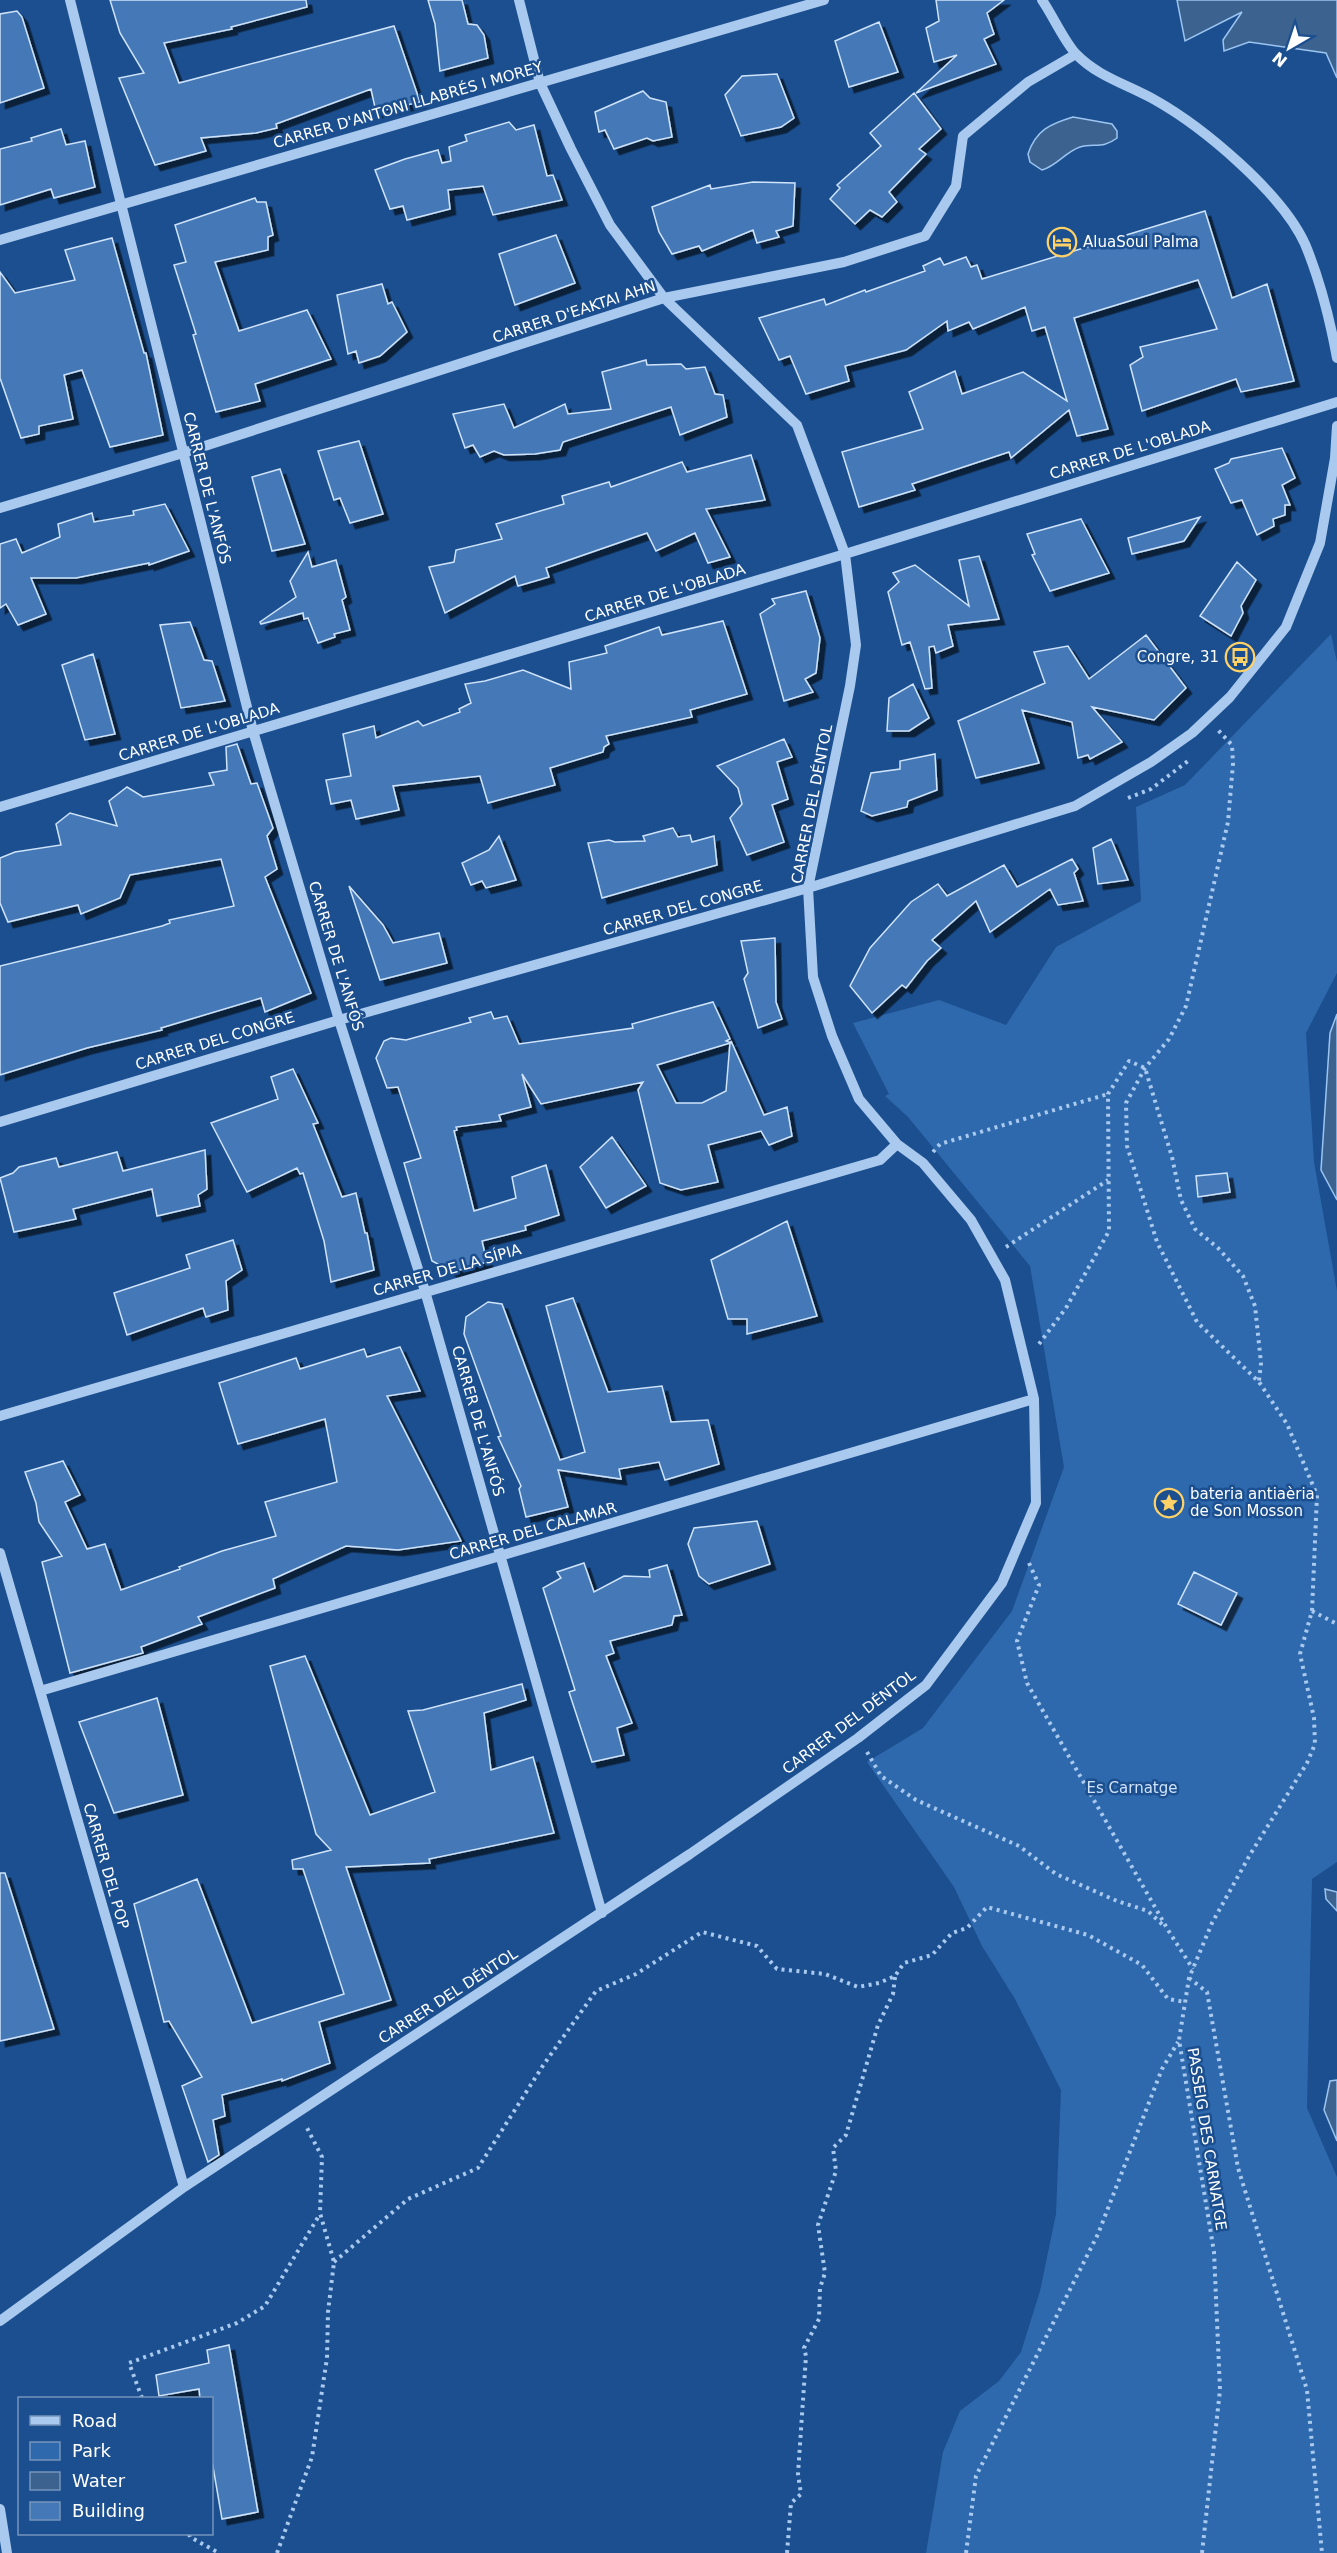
<svg xmlns="http://www.w3.org/2000/svg" width="1337" height="2553" font-family="'DejaVu Sans',sans-serif">
<style>
.green{fill:#2e69ad}
.water{fill:#3c6290;stroke:#9cc4f0;stroke-width:1.5}
.building{fill:#4478b7;stroke:#cfe3fa;stroke-width:1.5;fill-rule:evenodd;filter:url(#shadow)}
.lines{fill:none;stroke-linecap:round;stroke-linejoin:round}
.path{stroke:#a9c9ee;stroke-width:4;stroke-dasharray:3 4.5;stroke-linecap:butt}
.minor{stroke:#a9c9ee;stroke-width:10}
.labels{text-anchor:middle;dominant-baseline:central;stroke-width:5;stroke-linejoin:round;paint-order:stroke}
.street-label{font-size:15px;fill:#fff;stroke:#1b4f8f}
.poi-label{font-size:15px;fill:#fff;stroke:#1b4f8f;text-anchor:start}
.park-label{font-size:15px;fill:#cfe3fa;stroke:#1b4f8f}
</style>
<defs>
<filter id="shadow"><feDropShadow dx="5.5" dy="5.5" stdDeviation="0" flood-color="#0009"/></filter>
</defs>
<rect width="100%" height="100%" fill="#1b4f8f"/>
<path class="green" d="M1331 634 1337 662V973L1306 1033 1314 1162 1337 1291V1862L1312 1879 1307 2108 1337 2177V2553H926L943 2452 960 2411 999 2381 1021 2352 1040 2291 1056 2214 1061 2090 1015 1999 982 1946 954 1887 867 1762 923 1728 1012 1611 1064 1467 1030 1266 908 1117 885 1096 889 1094 853 1023 939 1000 1006 1025 1056 947 1141 901 1136 807 1185 785Z"/>
<path class="water" d="M1177 0H1337V78L1326 53 1249 42 1224 51 1223 40 1242 12 1185 41Z
M1073 117 1112 124 1117 131V138C1103 149 1094 143 1080 147 1065 152 1057 166 1042 170L1030 162 1028 154C1036 130 1050 124 1073 117Z
M1337 1014V1200L1321 1170 1330 1033Z
M1325 1889 1337 1892V1911L1326 1899Z
M1337 2080V2141L1324 2110 1330 2081Z"/>
<path class="building" d="M110 0H306L307 7 231 27 232 29 164 43 179 83 394 26 420 102 376 112 371 89 276 124 277 128 256 133 201 138 206 151 155 165 119 78 144 73 120 33Z
M428 0H462L468 24 477 25 484 35 488 58 440 71 435 24Z
M936 0H1004L987 13 994 34 984 39 996 64 916 93 957 55 934 62 926 28 939 21Z
M17 11 22 17 44 88 0 103V14Z
M879 22 898 72 849 87 835 41Z
M777 74 794 118 781 127 741 136 725 95 742 76Z
M643 91 650 98 666 102 672 137 653 141 647 138 614 149 605 130 599 132 595 112Z
M914 93 941 129 919 149 926 154 889 192 897 202 882 217 870 210 855 224 830 199 840 188 837 185 881 146 870 133Z
M509 122 516 130 534 125 547 176 553 175 562 200 493 215 483 186 448 190 450 209 407 220 403 206 390 209 375 170 405 159 438 150 442 163 451 161 449 147 467 141 465 135Z
M61 129 66 145 85 141 95 187 54 198 51 189 0 205V149L32 141 31 138Z
M753 182 795 183 793 226 776 231 779 237 757 243 753 230 702 251 699 246 672 254 659 232 652 207 710 185 711 189Z
M255 198 257 202H266L273 235 268 237V250L215 262 239 331 307 310 331 359 255 384 260 401 216 412 193 335 196 334 174 265 186 262 175 225Z
M1205 211 1232 298 1267 284 1294 381 1241 392 1236 379 1142 411 1130 365 1143 357 1140 347 1217 329 1198 280 1074 318 1108 429 1077 436 1069 410 1011 458 1009 452 912 484 915 490 859 507 842 452 923 429 909 392 955 371 962 394 1023 372 1067 401 1045 327 1032 331 1025 307 973 329 969 322 948 331 947 321 906 350 845 366 849 381 806 394 790 356 779 360 759 318 824 299 826 305 865 290 866 292 925 271 923 266 940 258 944 265 966 257 971 267 977 265 982 279Z
M556 235 575 283 515 305 499 254Z
M112 238 144 353H146L163 435 110 447 82 370 64 375 73 419 39 426V434L21 438 0 378V272L15 293 75 280 65 250Z
M382 284 388 304 392 302 407 332 380 356 359 363 356 351 348 354 337 295Z
M646 360 647 365 681 364 686 369 705 367 715 394 723 395 727 417 680 435 671 407 563 442 560 450 535 454 504 455 494 451 480 457 473 445 465 448 453 414 504 404 514 428 565 404 568 414 611 409 602 372Z
M359 441 383 514 350 523 340 498 334 500 318 451Z
M1282 448 1295 478 1282 485 1290 505H1285V515L1273 519 1274 526 1257 535 1242 500 1231 503 1215 469 1229 463 1231 459Z
M751 455 765 500 706 509 730 557 708 563 695 533 656 551 647 533 546 568 549 577 518 586 515 576 445 613 429 567 454 562 456 550 502 539 496 524 564 504 562 496 609 482 611 487 682 462 687 472Z
M280 469 305 544 272 551 252 477Z
M165 504 189 551 149 565V563L76 578H31L46 614 18 625 6 604 0 608V544L16 539 22 553 60 537 58 524 92 513 94 522 134 515 133 511Z
M1200 517 1184 541 1132 554 1128 538Z
M1081 519 1109 573 1050 591 1032 555 1035 554 1027 534Z
M308 552 312 567 336 560 346 597 342 600 350 630 334 634 335 637 318 643 308 618 304 619 303 613 261 624 260 622 296 597 290 581Z
M979 556 999 619 948 625 953 646 936 653 934 646 929 647 932 688 925 689 910 642 902 645 888 592 899 582 893 573 915 565 969 606 959 560Z
M1237 562 1256 580 1241 606 1243 613 1231 636 1200 616Z
M806 591 820 638 816 673 805 679 813 692 784 701 760 614 775 604 772 599Z
M723 621 747 694 690 710 692 717 606 736 609 744 604 747 603 752 550 768 555 785 488 803 480 776 393 786 399 810 356 819 351 800 331 804 326 780 351 776 343 734 374 726 376 738 418 721 423 726 460 712 459 709 471 703 465 684 485 681 523 670 571 689 569 662 607 653 605 646 659 627 662 635Z
M190 622 204 660 212 661 225 701 181 708 160 625Z
M1146 635 1186 688 1154 720 1092 707 1122 742 1090 759 1088 755 1078 758 1072 722 1022 710 1039 763 976 778 958 721 1045 683 1034 652 1068 646 1089 679Z
M93 654 115 734 85 740 62 665Z
M913 684 929 718 909 731H887L889 698Z
M784 739 792 757 777 762 788 799 772 805 784 842 747 855 730 818 742 804 738 788 717 766Z
M237 744 251 784 257 783 273 828 267 836 277 869 265 877 311 993 265 1012 261 998 161 1028 162 1030 87 1048 0 1075V966L162 926 170 923 169 920 234 906 221 859 130 875 120 898 81 914 78 905 8 922 0 903V858L15 852 61 845 56 824 70 813 117 826 109 801 127 787 143 797 214 785 209 773 227 770 226 747Z
M935 754 937 790 908 801 907 807 872 816 861 811 871 773 900 769V761Z
M673 828 678 837 690 835 692 842 714 836 717 865 602 898 588 843 609 840 615 842 645 841 643 836Z
M499 836 516 880 486 888 482 881 471 885 462 863 489 850Z
M1111 839 1128 880 1098 884 1093 848Z
M1072 859 1078 869 1074 873 1083 901 1058 905 1050 889 990 932 976 901 932 940 941 948 927 961 906 988 902 985 872 1013 850 986 870 948 911 902 938 884 947 896 1004 865 1017 887Z
M349 886 383 925 393 943 439 933 447 963 380 980Z
M775 938 776 1002 782 1019 758 1028 744 979 748 973 741 941Z
M713 1002 730 1039 726 1041 731 1043V1041L764 1115 787 1107 792 1136 769 1145 761 1131 708 1145 718 1182 681 1190 660 1183 638 1090 643 1082 541 1104 522 1074 531 1107 499 1115 501 1121 456 1127 457 1130 454 1131 474 1211 516 1198 512 1177 546 1165 559 1215 525 1226 526 1230 482 1241 487 1262 453 1272 432 1261 404 1163 421 1158 398 1087 387 1088 376 1058 384 1041 391 1038 406 1040 471 1022 469 1018 491 1012 494 1019 507 1016 519 1044 633 1028 632 1024ZM730 1043 726 1091 702 1103H676L657 1065Z
M293 1069 318 1123 313 1124 342 1197 356 1193 365 1233H367L374 1270 331 1282 324 1241 303 1173 300 1174 297 1168 247 1192 211 1123 278 1099 271 1077Z
M612 1137 646 1186 606 1208 580 1167Z
M205 1150 207 1189 198 1195 200 1206 157 1216 152 1189 73 1209 76 1219 14 1232 0 1178 13 1173 19 1167 56 1158 59 1167 117 1152 123 1171Z
M1227 1173 1230 1192 1198 1197 1196 1176Z
M787 1221 817 1316 747 1334V1319H728L711 1260Z
M233 1240 242 1270 226 1281 228 1310 206 1317 203 1308 127 1335 114 1293 190 1268 186 1255Z
M573 1298 608 1392 662 1386 671 1422 708 1420 719 1464 665 1480 659 1462 619 1469 621 1479 558 1470 568 1507 526 1517 519 1489 521 1486 498 1437 501 1436 464 1334 466 1317 488 1302 502 1304 560 1460 585 1452 546 1306Z
M400 1347 420 1391 387 1396 461 1541 398 1550 346 1546 273 1579 275 1588 198 1617 202 1624 141 1647 143 1653 70 1673 42 1562 62 1556 39 1522 36 1503 25 1472 63 1461 80 1495 65 1502 87 1549 105 1544 121 1590 180 1569 179 1567 222 1551 276 1536 265 1502 337 1482 325 1419 238 1444 219 1383 296 1358 300 1369 364 1349 367 1357Z
M757 1521 770 1564 709 1584 699 1576 688 1544 694 1528Z
M584 1563 594 1592 624 1576 650 1577 649 1570 667 1565 682 1615 674 1616 672 1625 610 1641 614 1653 606 1656 632 1723 617 1728 624 1755 592 1762 569 1692 575 1690 543 1588 561 1578 557 1572Z
M1194 1572 1237 1593 1221 1625 1178 1604Z
M305 1656 370 1815 435 1792 408 1711 423 1710 522 1684 526 1700 484 1713 491 1770 533 1757 554 1833 429 1859 430 1863 346 1867 391 2000 319 2022 330 2063 282 2081V2079L222 2095 225 2116 213 2120 219 2155 208 2162 182 2086 202 2077 169 2021 164 2022 134 1904 197 1879 252 2023 344 1994 303 1869H293L292 1860 331 1850 316 1834 270 1666Z
M157 1698 183 1795 114 1813 79 1722Z
M0 1873H5L54 2029 0 2041Z
M229 2345 258 2512 222 2519 212 2461V2398H200L199 2389 159 2396 156 2375 209 2363 207 2350Z"/>
<g class="lines">
<path class="path" d="M1128 798 1151 789 1188 761
M933 1152 940 1144 1108 1094
M1006 1247 1108 1180
M1039 1344 1066 1308 1109 1231 1108 1094 1129 1061 1145 1068 1172 1157 1181 1200 1195 1229 1218 1248 1243 1276 1255 1306 1261 1363 1259 1381
M1029 1563 1039 1585 1017 1641 1027 1683 1168 1930 1193 1969
M1312 1611 1337 1624
M867 1752 881 1776 916 1800 1019 1846 1056 1874 1117 1901 1148 1911 1165 1927
M1189 1978 1207 1992 1238 2168 1307 2390 1322 2553
M334 2262 408 2199 478 2168 544 2064 596 1991 636 1974 702 1932 757 1946 777 1969 825 1974 858 1987 879 1983 895 1976 904 1963 932 1955 952 1933 967 1928 987 1907 1088 1935 1142 1965 1168 1999 1185 2002
M142 2398 129 2363 237 2323 265 2306 320 2214
M189 2534 190 2537 219 2553
M277 2553 312 2457 327 2358 328 2312 334 2262 320 2213 322 2157 306 2126
M787 2553 791 2503 801 2494 798 2474 806 2356 804 2348 819 2319 820 2288 825 2273 818 2225 836 2171 833 2148 846 2135 878 2025 893 1994 895 1977
M966 2553 976 2476 1098 2234 1162 2069 1178 2042
M1202 2553 1220 2390 1214 2252 1179 2040 1189 1978 1212 1923 1251 1853 1307 1763 1315 1744 1314 1718 1300 1654 1312 1611 1317 1495 1287 1424 1259 1382 1197 1322 1157 1242 1127 1146 1126 1103 1145 1068 1169 1039 1186 1006 1228 822 1233 764 1232 745 1218 730"/>
<path class="minor" d="M70 0 253 731 339 1020 425 1291 602 1913
M1042 0C1053 16 1064 41 1076 54 1098 77 1129 85 1155 100 1203 127 1282 193 1305 244 1320 280 1330 320 1337 358
M0 240 824 0
M0 508 183 453 664 298 844 262 925 236 956 186 963 136 1028 82 1076 54
M0 807 845 554 1337 402
M0 1122 339 1020 808 888 1075 806 1151 762 1192 733 1230 697 1286 627 1320 543 1335 458 1337 426
M0 1416 880 1160 897 1144
M0 1553 184 2187
M40 1691 1034 1399
M0 2321 184 2187 690 1854 858 1738 926 1685 1002 1583 1036 1503 1034 1399 1005 1280 971 1220 923 1163 897 1144 859 1099 832 1036 813 977 808 888 850 686 856 645 845 554 797 425 664 298 610 225 571 149 540 83 519 0
M0 2509 7 2553"/>
</g>
<defs>
<g id="hotel-ring" transform="scale(1.5)"><circle r="9.5" fill="#1b4f8f" stroke="#ffd166" stroke-width="1.5"/><path d="M-6-4.5h1.5V1H6V5H4.5V3h-9V5H-6ZM-4 0a1.8 1.8 0 1 1 3.6 0ZM.5 0V-2.5h3Q6-2.5 6 0Z" fill="#ffd166"/></g>
<g id="bus-ring" transform="scale(1.5)"><circle r="9.5" fill="#1b4f8f" stroke="#ffd166" stroke-width="1.5"/><path d="M-5-6H5V4H4V6H2V4H-2V6H-4V4H-5ZM-3.5-4V0h7V-4ZM-3.5 1.2v1.5H-2V1.2ZM2 1.2v1.5H3.5V1.2Z" fill="#ffd166"/></g>
<g id="sight-ring" transform="scale(1.5)"><circle r="9.5" fill="#1b4f8f" stroke="#ffd166" stroke-width="1.5"/><path d="M0-6L1.8-2.2L6-1.7L2.9 1.2L3.7 5.4L0 3.3L-3.7 5.4L-2.9 1.2L-6-1.7L-1.8-2.2Z" fill="#ffd166"/></g>
</defs>
<g fill-rule="evenodd">
<use href="#hotel-ring" x="1062" y="242"/>
<use href="#bus-ring" x="1240" y="657"/>
<use href="#sight-ring" x="1169" y="1503"/>
</g>
<g class="labels">
<g class="street-label">
<text transform="translate(408 105) rotate(-16)">CARRER D'ANTONI LLABRÉS I MOREY</text>
<text transform="translate(574 312) rotate(-18)">CARRER D'EAKTAI AHN</text>
<text transform="translate(1130 450) rotate(-17)">CARRER DE L'OBLADA</text>
<text transform="translate(207 488) rotate(76)">CARRER DE L'ANFÓS</text>
<text transform="translate(665 593) rotate(-17)">CARRER DE L'OBLADA</text>
<text transform="translate(199 732) rotate(-17)">CARRER DE L'OBLADA</text>
<text transform="translate(812 804) rotate(-79)">CARRER DEL DÉNTOL</text>
<text transform="translate(683 908) rotate(-16)">CARRER DEL CONGRE</text>
<text transform="translate(336 956) rotate(73)">CARRER DE L'ANFÓS</text>
<text transform="translate(215 1041) rotate(-17)">CARRER DEL CONGRE</text>
<text transform="translate(447 1270) rotate(-16)">CARRER DE LA SÍPIA</text>
<text transform="translate(478 1421) rotate(74)">CARRER DE L'ANFÓS</text>
<text transform="translate(533 1531) rotate(-16)">CARRER DEL CALAMAR</text>
<text transform="translate(849 1722) rotate(-37)">CARRER DEL DÉNTOL</text>
<text transform="translate(106 1866) rotate(74)">CARRER DEL POP</text>
<text transform="translate(448 1996) rotate(-33)">CARRER DEL DÉNTOL</text>
<text transform="translate(1207 2139) rotate(81)">PASSEIG DES CARNATGE</text>
</g>
<g class="poi-label">
<text x="1083" y="242">AluaSoul Palma</text>
<text x="1219" y="657" text-anchor="end">Congre, 31</text>
<text x="1190" y="1494">bateria antiaèria<tspan x="1190" dy="17">de Son Mosson</tspan></text>
</g>
<g class="park-label">
<text x="1132" y="1788">Es Carnatge</text>
</g>
</g>
<rect x="18" y="2397" width="195" height="138" fill="#1b4f8f" stroke="#7695bc" stroke-width="1.5"/>
<rect x="30" y="2416" width="30" height="9" fill="#a9c9ee" stroke="#7695bc" stroke-width="1.5"/>
<text x="72" y="2427" font-size="18" fill="#ffffff">Road</text>
<rect x="30" y="2442" width="30" height="18" fill="#2e69ad" stroke="#7695bc" stroke-width="1.5"/>
<text x="72" y="2457" font-size="18" fill="#ffffff">Park</text>
<rect x="30" y="2472" width="30" height="18" fill="#3c6290" stroke="#7695bc" stroke-width="1.5"/>
<text x="72" y="2487" font-size="18" fill="#ffffff">Water</text>
<rect x="30" y="2502" width="30" height="18" fill="#4478b7" stroke="#7695bc" stroke-width="1.5"/>
<text x="72" y="2517" font-size="18" fill="#ffffff">Building</text>
<g transform="translate(1289 48) rotate(219)" stroke="#1b4f8f" stroke-width="4.5" paint-order="stroke">
<path d="M0-4.5L10 22L0 15L-10 22Z" fill="#ffffff"/>
<text y="-9" font-size="16" font-weight="bold" text-anchor="middle" fill="#ffffff">N</text>
</g>
</svg>
